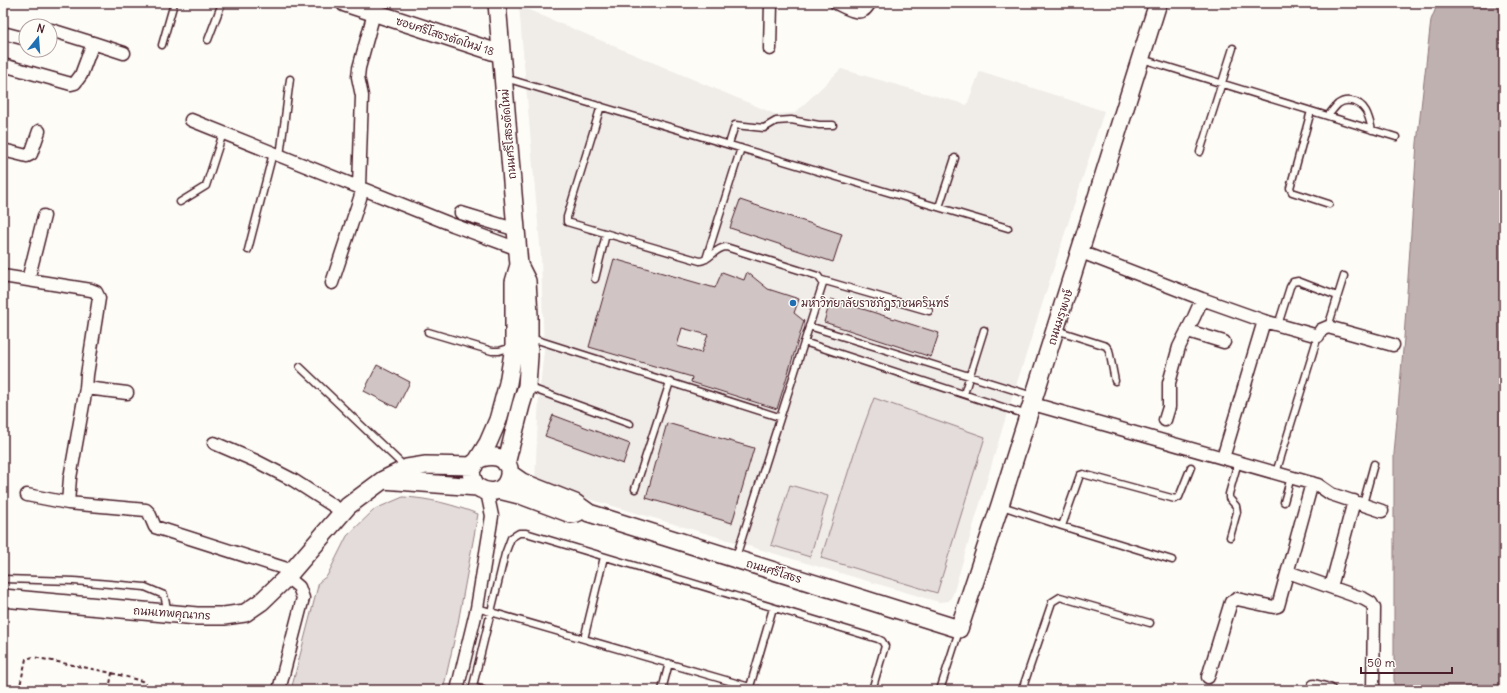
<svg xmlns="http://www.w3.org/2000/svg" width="1507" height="693" font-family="Delius,'Playpen Sans Thai',sans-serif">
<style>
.built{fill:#f0ece8}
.green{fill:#e3dcda;stroke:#967e82}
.water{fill:#c0b1b1;stroke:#91777b}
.building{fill:#d0c5c4;stroke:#4a1f2b;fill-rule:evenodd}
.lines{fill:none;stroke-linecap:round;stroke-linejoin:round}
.lane-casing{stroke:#4a1f2b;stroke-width:9}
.street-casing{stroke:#4a1f2b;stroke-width:15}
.secondary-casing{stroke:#4a1f2b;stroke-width:20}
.path{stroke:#4a1f2b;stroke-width:2;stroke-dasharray:4 3;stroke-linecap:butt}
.lane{stroke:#fdfcf7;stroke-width:6}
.street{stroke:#fdfcf7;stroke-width:12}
.secondary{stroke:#fdfcf7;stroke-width:17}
.poi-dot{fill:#1f6fb2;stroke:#fdfcf7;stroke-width:1.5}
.labels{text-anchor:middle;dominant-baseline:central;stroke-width:3;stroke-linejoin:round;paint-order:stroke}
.street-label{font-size:11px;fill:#4a1f2b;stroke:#fdfcf7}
.poi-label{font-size:11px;fill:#4a1f2b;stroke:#fdfcf7;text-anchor:start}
</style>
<rect width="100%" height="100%" fill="#fdfcf7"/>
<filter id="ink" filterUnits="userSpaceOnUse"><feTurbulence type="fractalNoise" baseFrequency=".025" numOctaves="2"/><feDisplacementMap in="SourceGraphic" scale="8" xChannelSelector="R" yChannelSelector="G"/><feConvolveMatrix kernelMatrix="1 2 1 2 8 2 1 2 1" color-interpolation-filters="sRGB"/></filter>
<g filter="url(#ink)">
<path class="built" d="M519 6 775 114 795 113 841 69 967 105 980 71 1104 111 1004 423 953 594 949 601 939 602 535 483 539 397 544 351 541 256Z"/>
<path class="green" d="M874 398 985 437 937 593 821 558 857 444Z
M790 485 828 496 810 557 771 545Z
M403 497C429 498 454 505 478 514L458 623 443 690H291L319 582 327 576 347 536 375 509Z"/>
<path class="water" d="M1438 3H1504V690H1394V454L1404 338 1417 143 1431 20Z"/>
<path class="building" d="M740 200 842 234 833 262 730 228Z
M614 259 715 288 722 272 744 280 747 272 768 289 799 299 794 313 804 321 777 409 691 382 692 377 589 347ZM682 328 708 335 701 353 677 346Z
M831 299 939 333 931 357 824 322Z
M377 365 410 382 397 408 364 391Z
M553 415 630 444 623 464 545 436Z
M667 423 754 448 732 523 646 498Z"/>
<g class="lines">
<g class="lane-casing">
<path id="lane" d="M208 40 222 3
M162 45 174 3
M1142 59 1396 137
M505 78 1008 228
M601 106 567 217V222L700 261C711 260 714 248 726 247L818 276 823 283 736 557
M1311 111 1290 188 1292 192 1329 204
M1328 116C1331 112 1335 107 1338 104 1342 101 1346 100 1351 101 1366 103 1369 117 1372 130
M729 144 735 125 764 128 776 121 791 120 819 125H833
M1200 152 1233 48
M280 156 290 79
M180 202 206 186 223 133
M939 207 955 158
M248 250 273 153
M706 259 741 148
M595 279 606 234
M822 280 929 311
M1278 325 1290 287 1293 282 1298 281 1337 296
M809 326 1033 396
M1328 327 1344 276
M1056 330 1106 346 1109 350 1115 381
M428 332 492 351H499L512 347
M531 338 779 417
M804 342 1027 415
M300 367 405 467
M528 387 630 424
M964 394 984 330
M1276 473 1318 336
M635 489 670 382
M1284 502 1291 477
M1363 504 1374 464
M1002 506 1062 526 1080 475 1083 474 1175 499 1179 497 1191 467
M1062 526 1172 560
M1230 537 1237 512 1236 506 1229 498V494L1238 462
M3 579 74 581 145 587 164 595 168 612
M477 608 760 690
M584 639 604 557
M473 687 483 690
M472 690 505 554 511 538 519 533H526L878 639 882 641 885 646 872 690
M662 690 669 663
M749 690 773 608
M940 690 959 631
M1022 690 1052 602 1060 597 1150 623"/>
</g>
<g class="street-casing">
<path id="street" d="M836 3C843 6 857 15 864 10 866 9 868 5 870 3
M3 33 26 39
M93 43 124 53
M770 49 771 3
M3 65 71 84 75 83 81 75 93 43 51 30
M191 120 453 225 518 249
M3 150 27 156 31 154 39 131
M359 187 362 96 358 77 359 68 374 13
M461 213 517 230
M1081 252 1202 299 1264 321 1318 336 1321 330 1328 327 1393 345
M3 276 91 290 96 292 99 298 87 375 86 388 127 393
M28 280 44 216
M332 283 363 189
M1188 331 1224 342
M86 388 70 478 68 503 146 510 149 513 155 527 293 571
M1033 404 1318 485 1331 494 1382 511
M1165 420 1169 407V383L1179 347 1194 317 1202 299
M214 443 256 461 293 480 343 512
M1223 458 1264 321
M27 495 68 503
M1288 572 1364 599 1371 603 1374 608 1373 690
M1331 587 1354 501
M1208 677 1231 602 1237 599 1274 607 1278 606 1312 483
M1314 686 1329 690
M279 690 303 598 299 587 287 577
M457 690 477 608 492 516 487 492"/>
</g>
<g class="secondary-casing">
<path id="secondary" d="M345 3 501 54
M477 461 488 443 498 420 508 383 514 347V282L519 265 497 3
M506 464 521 405 527 386 529 356V315L527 281 519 265
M509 473 522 482 575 503 589 513 959 629 1000 505 1158 3
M383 480 477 487C488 494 503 494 508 479 519 445 452 451 477 487
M499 490 523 496 571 514 577 513
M3 598 197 616H224L245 613 261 602 287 577 348 506 383 480 407 468 426 465 474 466"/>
</g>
<path class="path" d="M112 673 142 681 147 686 146 690
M3 689 8 690
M19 690 26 659 33 657 112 673 109 690"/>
<use href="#lane" class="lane"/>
<use href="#street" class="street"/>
<use href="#secondary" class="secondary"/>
</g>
</g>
<circle class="poi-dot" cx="793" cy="303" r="4"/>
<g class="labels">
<g class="street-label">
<text transform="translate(445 36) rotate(18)">ซอยศรีโสธรตัดใหม่ 18</text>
<text transform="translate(508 134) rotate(-95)">ถนนศรีโสธรตัดใหม่</text>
<text transform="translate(1060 317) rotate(-72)">ถนนมรุพงษ์</text>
<text transform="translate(774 571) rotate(17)">ถนนศรีโสธร</text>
<text transform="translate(172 613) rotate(4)">ถนนเทพคุณากร</text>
</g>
<g class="poi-label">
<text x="801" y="303">มหาวิทยาลัยราชภัฏราชนครินทร์</text>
</g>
</g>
<rect width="1507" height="693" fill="none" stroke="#fdfcf7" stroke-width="16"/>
<rect x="8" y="8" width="1491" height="677" fill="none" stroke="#4a1f2b" stroke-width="1.5" filter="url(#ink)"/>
<g transform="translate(38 38) rotate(17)"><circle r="19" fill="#fdfcf7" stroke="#b5a4a5"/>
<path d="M0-3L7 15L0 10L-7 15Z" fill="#1f6fb2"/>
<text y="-6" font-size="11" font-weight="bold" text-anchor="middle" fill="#4a1f2b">N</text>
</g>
<path d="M1361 667v6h91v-6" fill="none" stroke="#4a1f2b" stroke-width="2"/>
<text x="1367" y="667" font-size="12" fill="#4a1f2b" stroke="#fdfcf7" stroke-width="3" paint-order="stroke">50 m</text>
</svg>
